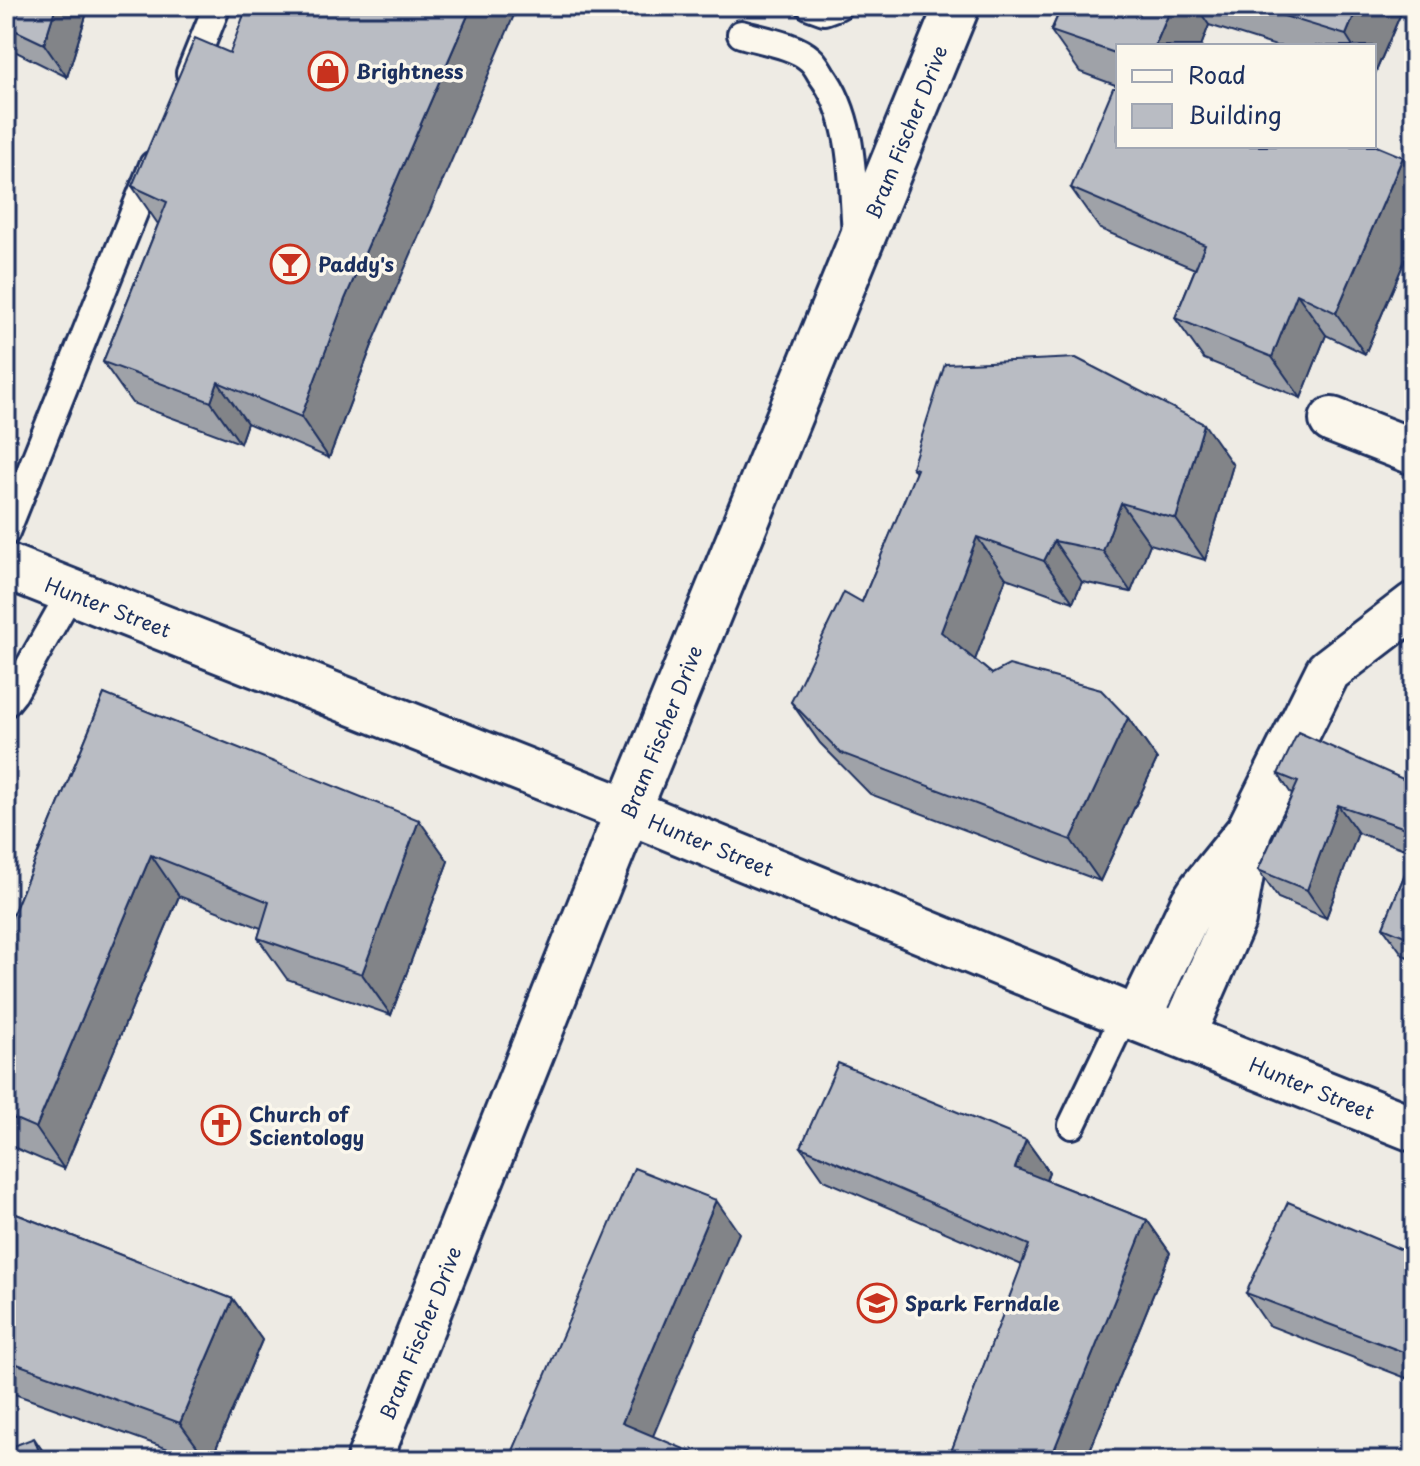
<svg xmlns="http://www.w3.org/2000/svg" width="1420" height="1466" font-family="'Playpen Sans',sans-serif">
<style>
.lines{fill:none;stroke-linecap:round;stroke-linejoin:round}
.service-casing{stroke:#1b2f5e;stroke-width:32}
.minor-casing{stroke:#1b2f5e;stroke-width:50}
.secondary-casing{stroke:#1b2f5e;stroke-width:50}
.service{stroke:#fbf7ec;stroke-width:26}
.minor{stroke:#fbf7ec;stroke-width:44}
.secondary{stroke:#fbf7ec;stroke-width:44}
.wall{fill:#9fa2a8;stroke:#1b2f5e;stroke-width:2}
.shaded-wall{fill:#828488;stroke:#1b2f5e;stroke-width:2}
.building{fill:#b9bcc3;stroke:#1b2f5e;stroke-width:2}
.labels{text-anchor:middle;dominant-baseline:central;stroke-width:7;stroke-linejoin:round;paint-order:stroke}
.poi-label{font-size:20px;font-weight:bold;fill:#1b2f5e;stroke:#fbf7ec;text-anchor:start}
.street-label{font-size:20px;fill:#1b2f5e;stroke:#fbf7ec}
</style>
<rect width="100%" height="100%" fill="#eeebe4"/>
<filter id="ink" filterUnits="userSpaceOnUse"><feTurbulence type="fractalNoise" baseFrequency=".0125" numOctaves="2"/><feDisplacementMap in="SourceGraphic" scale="16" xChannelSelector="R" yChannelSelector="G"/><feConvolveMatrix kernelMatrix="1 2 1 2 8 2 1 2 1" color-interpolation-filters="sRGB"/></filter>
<g filter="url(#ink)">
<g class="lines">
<g class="service-casing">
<path id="service" d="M810 6 824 11 838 6
M741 34C761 40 795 45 810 59 815 63 818 69 821 74 855 119 852 181 856 235
M190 73 217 6
M6 532 153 165
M6 703 14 693 71 592
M1072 1125 1125 1014"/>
</g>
<g class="minor-casing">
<path id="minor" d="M1332 420 1414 452
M6 566 628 811 1125 1014 1414 1129
M1138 1018 1193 903 1202 889 1248 832 1328 671 1414 605
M1182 1036 1233 920 1248 835"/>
</g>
<g class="secondary-casing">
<path id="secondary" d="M369 1460 628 811 957 6"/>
</g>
<use href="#service" class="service"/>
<use href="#minor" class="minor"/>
<use href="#secondary" class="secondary"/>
</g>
<path class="wall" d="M6 6H89L67 77 6 47Z
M1062 6H1404L1374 76V46H1276L1209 25 1201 46H1118V86L1080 72 1051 31Z
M230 53 374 340 329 458 247 423 240 443 132 403 103 362 158 224 132 186Z
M1414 173V239L1365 354 1326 335 1301 398 1204 359 1175 318 1195 269 1100 229 1071 188Z
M1233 465 1205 560 1150 544 1131 592 1082 582 1073 602 1006 578 975 660 992 674 1128 718 1157 759 1100 881 870 794 820 743 791 702 862 602 916 473 912 467Z
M104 694 448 861 391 1015 287 979 258 938 261 928 179 896 64 1169 6 1144V931Z
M1278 774 1414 784V852L1358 833 1326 918 1278 898 1258 870 1292 795Z
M1414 852V960L1403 955 1383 927Z
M1026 1140 1049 1172 1046 1180 1147 1220 1170 1253 1086 1460H948L1022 1265 824 1180 801 1147Z
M6 1210 233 1299 262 1340 211 1460H199L6 1391Z
M1414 1255V1381L1268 1325 1246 1293Z"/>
<path class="shaded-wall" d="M56 6H89L67 77 44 44Z
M472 6H518L374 340 329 458 301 417 345 299Z
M1172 6H1196L1209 25 1201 46H1155Z
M1358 6H1404L1374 76V46H1353L1346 35Z
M1403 157 1414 173V239L1365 354 1336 313Z
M1297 294 1326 335 1301 398 1272 357Z
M218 382 247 423 240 443 211 402Z
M1204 424 1233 465 1205 560 1176 519Z
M1121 503 1150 544 1131 592 1103 551Z
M977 537 1006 578 970 673 941 632Z
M1054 541 1082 582 1073 602 1044 561Z
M1128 718 1157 759 1100 881 1071 840Z
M1338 805 1358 833 1326 918 1307 890Z
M419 820 448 861 391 1015 362 974Z
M151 855 179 896 64 1169 36 1128Z
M1026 1140 1049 1172 1038 1201 1015 1168Z
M716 1200 739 1233 645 1455 622 1423Z
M1147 1220 1170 1253 1086 1460H1050Z
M233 1299 262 1340 211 1460H207L180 1423Z
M34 1438 49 1460H42Z"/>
<path class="building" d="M6 6H56L44 44 6 26Z
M247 6H472L345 299 301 417 218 382 211 402 103 362 167 202 132 186 195 38 230 53Z
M1062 6H1172L1155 46H1118V54L1051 31Z
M1251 6H1358L1346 35Z
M1113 88H1118V146H1374V145L1403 157 1336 313 1297 294 1272 357 1175 318 1205 245 1071 188Z
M1076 358 1204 424 1176 519 1121 503 1103 551 1054 541 1044 561 977 537 941 632 992 674 1009 665 1101 690 1128 718 1071 840 841 753 791 702 844 592 862 602 917 469 912 467 945 364Z
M104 694 419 820 362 974 258 938 269 902 151 855 36 1128 6 1115V931Z
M1298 732 1414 784V831L1338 805 1307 890 1258 870 1298 782 1278 774Z
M1414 852V940L1383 927Z
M838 1063 1026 1140 1015 1168 1147 1220 1050 1460H948L1029 1245 801 1147Z
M634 1168 716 1200 622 1423 710 1460H509Z
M1288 1202 1414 1255V1356L1246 1293Z
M6 1210 233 1299 180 1423 6 1360Z
M34 1438 42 1460H6V1449Z"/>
</g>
<defs>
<g id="shop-ring" transform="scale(2)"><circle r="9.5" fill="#fbf7ec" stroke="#c8321e" stroke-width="1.5"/><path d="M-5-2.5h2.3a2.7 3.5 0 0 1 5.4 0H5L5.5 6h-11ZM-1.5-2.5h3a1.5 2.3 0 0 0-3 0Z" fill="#c8321e"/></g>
<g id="bar-ring" transform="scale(2)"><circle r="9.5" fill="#fbf7ec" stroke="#c8321e" stroke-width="1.5"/><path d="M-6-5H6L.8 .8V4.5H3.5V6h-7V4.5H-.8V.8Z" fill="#c8321e"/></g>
<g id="church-ring" transform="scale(2)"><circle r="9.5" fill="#fbf7ec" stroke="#c8321e" stroke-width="1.5"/><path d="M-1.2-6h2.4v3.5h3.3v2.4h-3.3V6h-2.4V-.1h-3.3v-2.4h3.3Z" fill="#c8321e"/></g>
<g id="school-ring" transform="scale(2)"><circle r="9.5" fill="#fbf7ec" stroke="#c8321e" stroke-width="1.5"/><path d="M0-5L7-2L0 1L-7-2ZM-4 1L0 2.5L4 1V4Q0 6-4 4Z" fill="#c8321e"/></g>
</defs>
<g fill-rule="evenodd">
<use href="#shop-ring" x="328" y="71"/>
<use href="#bar-ring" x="290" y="264"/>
<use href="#church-ring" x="221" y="1125"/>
<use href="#school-ring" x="877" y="1303"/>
</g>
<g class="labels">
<g class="poi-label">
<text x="356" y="71">Brightness</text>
<text x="318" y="264">Paddy's</text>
<text x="249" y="1114">Church of<tspan x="249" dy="23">Scientology</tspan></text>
<text x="905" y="1303">Spark Ferndale</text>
</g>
<g class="street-label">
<text transform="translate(906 132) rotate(-68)">Bram Fischer Drive</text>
<text transform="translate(108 607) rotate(21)">Hunter Street</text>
<text transform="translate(661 732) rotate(-68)">Bram Fischer Drive</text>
<text transform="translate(711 845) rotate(22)">Hunter Street</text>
<text transform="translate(1312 1088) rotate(22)">Hunter Street</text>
<text transform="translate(420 1333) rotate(-68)">Bram Fischer Drive</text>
</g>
</g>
<rect width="1420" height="1466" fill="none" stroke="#fbf7ec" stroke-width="32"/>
<rect x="16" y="16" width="1388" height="1434" fill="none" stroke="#1b2f5e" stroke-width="3" filter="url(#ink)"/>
<rect x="1116" y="44" width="260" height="104" fill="#fbf7ec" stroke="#a1a7b3" stroke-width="2"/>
<rect x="1132" y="70" width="40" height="12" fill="#fbf7ec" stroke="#a1a7b3" stroke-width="2"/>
<text x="1188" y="84" font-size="24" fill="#1b2f5e">Road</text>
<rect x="1132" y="104" width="40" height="24" fill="#b9bcc3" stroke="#a1a7b3" stroke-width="2"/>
<text x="1188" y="124" font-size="24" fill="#1b2f5e">Building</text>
</svg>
